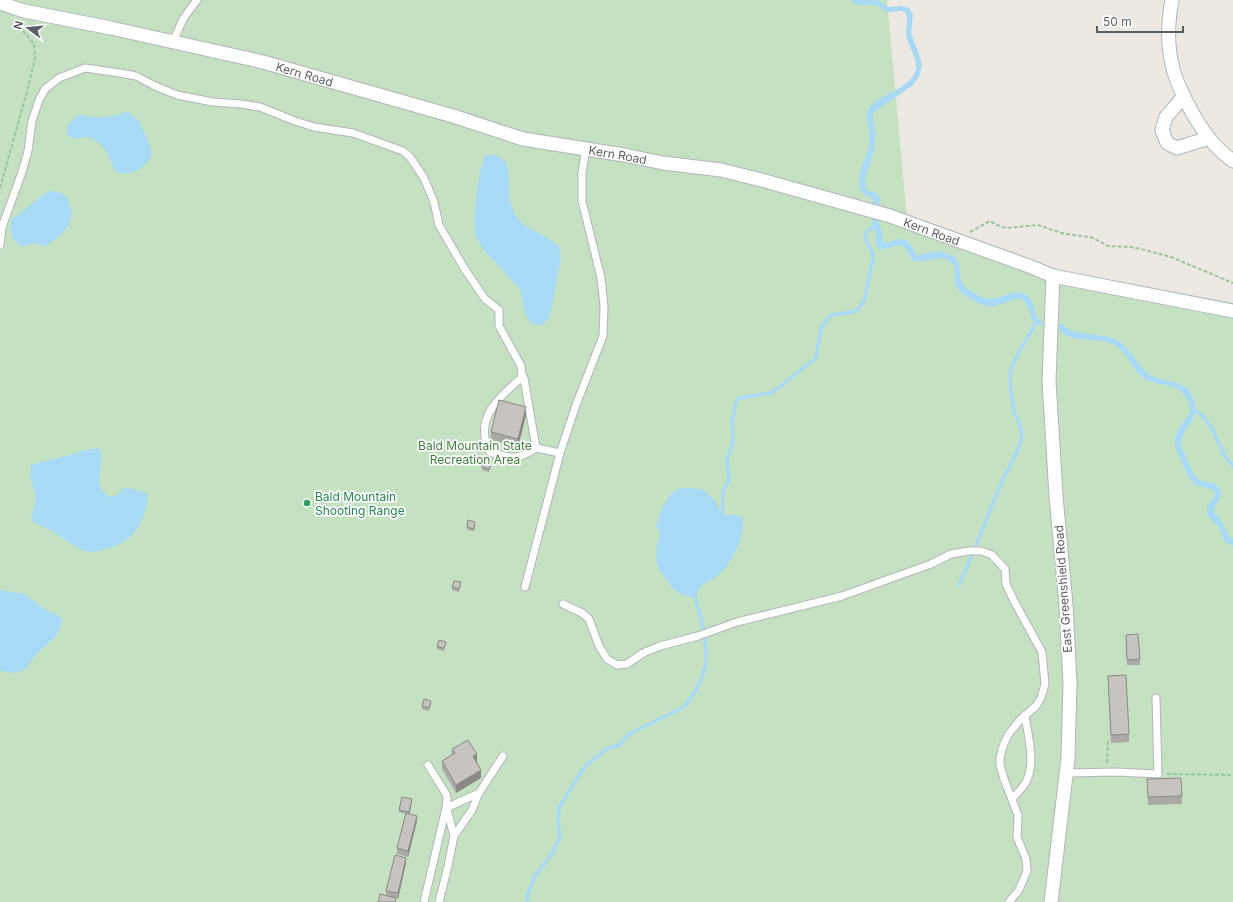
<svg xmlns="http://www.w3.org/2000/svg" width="1233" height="902" font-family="Inter,sans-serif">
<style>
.green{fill:#c4e1c1}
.water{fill:#a8daf6}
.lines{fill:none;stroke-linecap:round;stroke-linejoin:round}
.stream{stroke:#a8daf6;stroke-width:3.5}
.service-casing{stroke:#b3b5b9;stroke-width:9}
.minor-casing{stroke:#b3b5b9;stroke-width:15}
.path{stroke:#9cc2a3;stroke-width:2;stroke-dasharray:4 2;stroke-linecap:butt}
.service{stroke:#fff;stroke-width:7}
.minor{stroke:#fff;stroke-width:13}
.wall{fill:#aba9a5}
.shaded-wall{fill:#8b8986}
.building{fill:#c7c4c0;stroke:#8b8986}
.leisure-dot{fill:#2e9e5b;stroke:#fff;stroke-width:1.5}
.labels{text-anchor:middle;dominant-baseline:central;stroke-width:3.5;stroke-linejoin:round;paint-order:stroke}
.street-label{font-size:12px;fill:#5b5e62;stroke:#fff}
.park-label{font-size:12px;fill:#3f7f3d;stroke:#fff}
.leisure-label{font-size:12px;fill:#27864d;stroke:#fff;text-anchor:start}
</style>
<rect width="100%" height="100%" fill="#ece9e2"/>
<path class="green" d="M0 0H887L908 229 1233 318V902H0Z"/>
<path class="water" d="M850 0H878L888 7 902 6 909 8 913 14 911 33 919 54 922 66 919 77 912 86 878 109 873 114V122L876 134 873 155 866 175 865 182 867 190 876 193 880 198 878 219 882 232 883 243C892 243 901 234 910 244 913 247 914 251 917 255 925 255 933 250 941 252 956 255 960 259 960 274 960 276 960 280 962 282 966 290 977 295 984 298 997 303 1012 287 1025 294 1036 299 1032 317 1042 321L1043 325H1036C1029 318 1030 304 1021 299 1010 298 998 308 988 306 977 304 959 294 955 284 953 278 957 267 952 263 940 253 927 263 913 261 910 257 908 250 904 247 897 242 887 251 878 249L876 244V233L872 224 873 200C869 195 862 196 860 189 855 175 867 158 869 145 870 140 870 134 869 130 868 124 865 118 867 112 873 94 918 89 916 65 916 56 909 48 907 39 904 30 910 20 905 12L901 11 887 12 876 5H857Z
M128 112 139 121 150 145 152 155C147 164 139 172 128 173 124 174 119 172 115 172 110 158 102 138 85 137 82 137 79 139 76 139 73 138 69 136 67 135V126L78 114C97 120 109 117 128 112Z
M485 155C516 153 507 179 510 199 511 207 515 215 520 221 526 228 536 231 544 236 549 239 554 243 559 246L561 258 552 307 549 318 542 325 531 324 525 314 520 289 486 253 479 243 475 234 474 225 475 206 480 171Z
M53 191 63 194 68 199 72 211 69 225 59 237 44 247C35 241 30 244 21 247 11 240 9 229 12 218 28 212 36 194 53 191Z
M1059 324H1063L1071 331 1110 337C1131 344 1134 363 1149 374 1167 386 1191 375 1195 407 1197 425 1178 430 1182 448 1186 456 1192 474 1198 479 1205 484 1215 480 1220 489 1225 500 1212 504 1214 511 1214 514 1217 516 1219 518 1224 524 1226 531 1230 537L1233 539V546L1225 542 1219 528 1207 515V506L1215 496 1214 491C1208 487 1199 488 1194 484 1189 479 1186 472 1183 465 1179 456 1173 447 1175 437 1178 421 1199 417 1185 396 1177 383 1158 386 1146 380 1132 371 1128 352 1113 344 1099 338 1082 342 1068 336 1064 335 1061 331 1059 329Z
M98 448 102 455 99 483 102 491 110 497 117 495 123 488C133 488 140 490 148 495 144 524 135 542 105 549 101 550 97 552 93 552 79 553 62 536 50 530 42 526 37 525 31 520L36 499 30 476 31 465C38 462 42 462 49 460 66 457 81 450 98 448Z
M691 488 704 490 715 501 722 515H735L743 517C745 539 731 567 712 580 709 581 706 582 704 584 700 587 697 592 694 597 679 596 673 590 665 578 663 575 659 571 658 567 654 557 657 544 660 533L656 527C660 514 665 496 678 489 681 488 687 488 691 488Z
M0 590 24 594 48 611 56 614 63 620 57 635 35 656 25 669 17 673 0 671Z"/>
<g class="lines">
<path class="stream" d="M1195 410 1203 416 1213 430 1224 455 1233 466
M720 519 722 516 723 491 729 480 727 458 733 443 732 422 736 402 739 398 771 393 778 388 816 358 821 329 827 319 831 315 853 312 859 308 865 299 871 265C882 252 852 237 873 227
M959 585C974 553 986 519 1000 486 1007 470 1017 456 1021 439 1024 429 1016 420 1014 410 1012 398 1008 383 1011 370 1015 354 1028 339 1035 324
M528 902 527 896 535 876 551 855 560 838 558 819 559 808 580 773 588 764 608 748 619 745 628 735 637 730 682 708C693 699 704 676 706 662 707 652 704 629 701 619 700 609 694 603 695 592"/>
<g class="service-casing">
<path id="service" d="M173 42 183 19 197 0
M0 245 2 227 22 172 28 151 32 121 39 100 45 89 59 78 85 68 120 73 136 76 155 86 177 95 213 102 241 104 260 107 295 121 314 127 353 133 403 151 410 157 424 178 434 202 439 225 464 268 485 299 499 310V326L521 366 522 375
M536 448C516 461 512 458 490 452 473 420 498 398 520 379L522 375 524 378 536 448 560 453
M525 587 560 453 576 405 603 336 604 306 601 278 582 201V173L586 148
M563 604 582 613 589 619 599 646 607 659 617 665 627 664 643 653 660 646 698 636 737 622 842 596 931 564 951 554 969 551H981L992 555 1005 569 1006 584 1014 601 1042 652 1045 684 1041 698 1036 706 1020 720 1008 735 1003 746 1000 758V765L1004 779 1018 815 1017 837 1026 859 1027 871 1019 890 1009 902
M1066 773 1117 772 1158 774 1156 698
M1012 799C1016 794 1023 788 1026 782 1036 762 1028 736 1025 715
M446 808 479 793 503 756
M454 836 472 810 479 793
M424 902 446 808 447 798 446 794 428 765
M439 902 448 866 454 836 447 810"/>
</g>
<g class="minor-casing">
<g id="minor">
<path d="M1172 0C1168 21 1167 43 1172 64 1176 86 1195 120 1209 138 1215 146 1225 155 1233 161"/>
<path id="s1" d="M0 3 24 11 111 28 263 62 453 116 523 139 624 155 663 163 721 170 765 181 890 216 1029 266 1053 276 1233 311"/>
<path d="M1184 96 1166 117 1162 130 1167 143 1177 148 1209 138"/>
<path d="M1051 902 1068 758 1070 683 1066 605 1056 496 1049 381 1053 276"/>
</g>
</g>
<path class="path" d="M0 188 29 84 35 58 34 44 23 31 22 22
M970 232 990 221 997 225 1006 228 1038 225 1065 234 1091 237 1108 246 1131 247 1141 249 1171 257 1233 283
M1107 763 1108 742 1111 740
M1167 774 1233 775"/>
<use href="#service" class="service"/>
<use href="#minor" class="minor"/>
</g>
<path class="wall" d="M526 415 518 447 491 440V432Z
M491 465 489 472 482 470V467Z
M475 524 474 531 467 530V527Z
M461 585 459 592 452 590V587Z
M1126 635 1140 659V665H1127Z
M446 644 444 651 437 649V647Z
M1108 676 1129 734V742L1111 743Z
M431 704 429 711 422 709V706Z
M452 749 477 762H476L481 778 456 793 442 769V761L452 754Z
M1147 779 1182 796V804L1148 805Z
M412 802 410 813 417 821 408 857 397 854V848L406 814 399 812V810Z
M406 863 398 899 396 898V902L386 896V891Z"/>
<path class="shaded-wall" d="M526 407V415L518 447V439Z
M477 754V762L473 764V756Z
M481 770V778L456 793V785Z
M417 816V821L408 857V851Z
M406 858V863L398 899V893Z"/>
<path class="building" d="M499 400 526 407 518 439 491 432Z
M484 460 491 462 489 469 482 467Z
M468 520 475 522 474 529 467 527Z
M454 581 461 582 459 589 452 587Z
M1138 634 1140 659 1127 660 1126 635Z
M439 640 446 642 444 648 437 647Z
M1126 675 1129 734 1111 735 1108 676Z
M424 699 431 701 429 708 422 706Z
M468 740 477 754 473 756 481 770 456 785 442 761 455 753 452 749Z
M1181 778 1182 796 1148 797 1147 779Z
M402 797 412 799 409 812 399 810Z
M406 813 417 816 408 851 397 848Z
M395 855 406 858 398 893 386 891Z
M380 894 396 898 395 902H378Z"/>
<circle class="leisure-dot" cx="307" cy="503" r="4"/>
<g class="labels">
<g class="street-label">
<text stroke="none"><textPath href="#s1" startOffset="313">Kern Road</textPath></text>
<text stroke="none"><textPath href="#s1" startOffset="637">Kern Road</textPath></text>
<text stroke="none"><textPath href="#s1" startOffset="961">Kern Road</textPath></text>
<text transform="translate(1063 589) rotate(-94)">East Greenshield Road</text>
</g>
<g class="park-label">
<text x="475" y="445">Bald Mountain State<tspan x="475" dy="14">Recreation Area</tspan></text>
</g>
<g class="leisure-label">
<text x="315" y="496">Bald Mountain<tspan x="315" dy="14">Shooting Range</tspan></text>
</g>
</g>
<g transform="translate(28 28) rotate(286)" stroke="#ffffff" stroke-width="3" paint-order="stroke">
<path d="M0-3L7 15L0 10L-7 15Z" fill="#5b5e62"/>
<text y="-6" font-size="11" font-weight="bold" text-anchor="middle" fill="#5b5e62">N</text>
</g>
<path d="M1097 26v6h86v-6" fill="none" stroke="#5b5e62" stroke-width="2"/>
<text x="1103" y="26" font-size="12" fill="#5b5e62" stroke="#ffffff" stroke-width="3" paint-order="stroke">50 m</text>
</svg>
